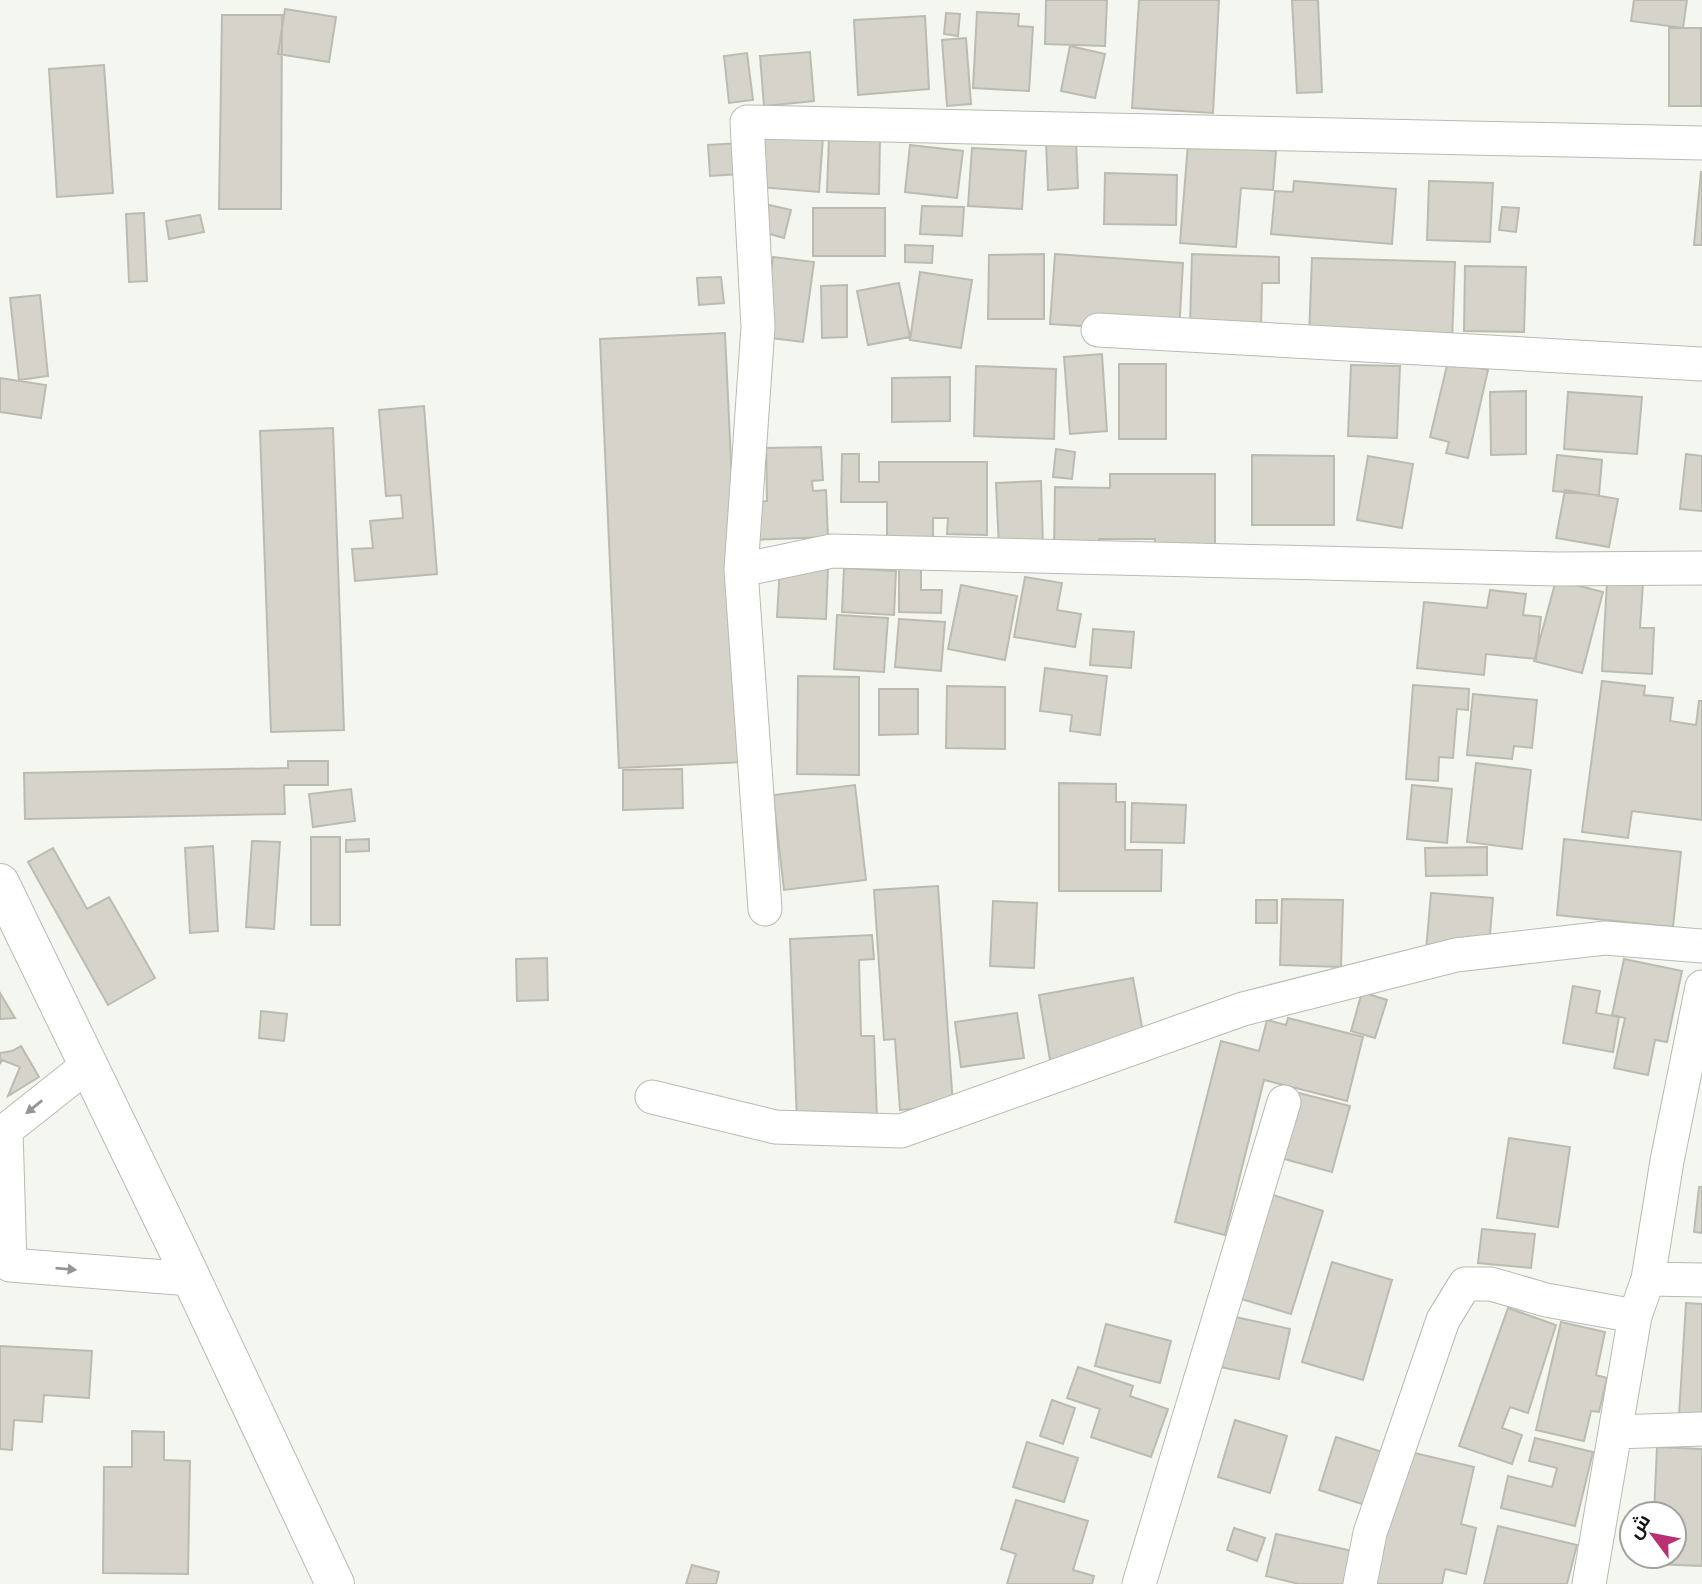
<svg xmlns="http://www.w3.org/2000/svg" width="1702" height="1584" font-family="Signika,Cairo,sans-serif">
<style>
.building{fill:#d5d3ca;stroke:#bcbbb2;stroke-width:2}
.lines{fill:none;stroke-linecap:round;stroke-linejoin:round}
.minor-casing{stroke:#b7bbb2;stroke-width:35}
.major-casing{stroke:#b7bbb2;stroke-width:40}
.minor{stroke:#fff;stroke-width:33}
.major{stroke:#fff;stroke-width:38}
.oneway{fill:#959694}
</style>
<rect width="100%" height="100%" fill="#f4f7ef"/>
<path class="building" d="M1046 0H1107L1105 46 1045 44Z
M1139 0H1219L1213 113 1132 108Z
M1292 0H1318L1322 92 1297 93Z
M1634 0H1687L1683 28 1631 21Z
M285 9 336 17 329 62 278 54Z
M977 12 1019 14 1018 26 1033 27 1029 91 973 88Z
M946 13 960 14 958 36 944 34Z
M222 15H282L281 209H219Z
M925 16 929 89 858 95 854 20Z
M1669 28H1701V106H1669Z
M966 38 971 104 947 106 942 40Z
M1070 46 1105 54 1095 98 1061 91Z
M810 52 814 101 764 106 760 56Z
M747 53 753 100 729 103 724 56Z
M104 65 113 193 57 197 49 69Z
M764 132 823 137 819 192 760 187Z
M829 136 880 138 879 194 827 192Z
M1076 140 1078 188 1048 190 1046 141Z
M740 143 741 174 710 176 708 145Z
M1188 144 1276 151 1273 190 1241 188 1236 247 1180 243Z
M910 145 963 151 957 198 905 192Z
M972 148 1026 151 1022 209 968 206Z
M1701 172H1702V245H1694Z
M1105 173 1177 175 1176 225 1104 224Z
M1294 181 1396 189 1392 244 1271 234 1275 191 1293 192Z
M1429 181 1493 183 1490 242 1427 240Z
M765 204 791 210 784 238 759 231Z
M922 206 964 207 962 236 920 234Z
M1502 207 1519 208 1516 232 1499 230Z
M813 208H885V256H813Z
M144 213 147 281 129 282 126 214Z
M200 215 204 232 169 239 166 221Z
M905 245 933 246 932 263 905 262Z
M1044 254V319H988L989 255Z
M1055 254 1183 263 1179 332 1050 324Z
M1192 254 1279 257V283H1262L1261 329 1190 327Z
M773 257 814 262 803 342 762 337Z
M1312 258 1455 262 1452 342 1309 337Z
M1465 266 1526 267 1524 332 1464 331Z
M920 272 972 280 961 348 910 340Z
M721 277 724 303 699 305 697 278Z
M899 283 910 337 868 345 857 291Z
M847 285V337L822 338 821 286Z
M40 295 48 376 19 380 10 298Z
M725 333 745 762 619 768 600 339Z
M1102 354 1107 431 1070 434 1064 357Z
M1448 361 1488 370 1468 458 1446 453 1449 442 1430 437Z
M1119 364H1166V439H1119Z
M1351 365 1400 366 1397 438 1348 436Z
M976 366 1056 369 1054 439 974 436Z
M950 377V421L892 422V378Z
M0 378 46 385 41 418 0 412Z
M1526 391V454L1491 455 1490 392Z
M1568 392 1642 397 1637 454 1564 449Z
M424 406 437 574 355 581 352 549 373 548 370 521 403 518 401 495 386 496 379 410Z
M333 428 344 730 271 732 260 431Z
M821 447 823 480 812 481 813 491 826 490 828 537 752 540 751 502 767 501 766 448Z
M1056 449 1075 452 1072 479 1053 477Z
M842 454H859V482H879V462H987V535L947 534 948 518H933V544H887V502H841Z
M1686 454 1702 456V511L1680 509Z
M1252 455 1334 456V525H1252Z
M1557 455 1602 460 1599 495 1553 491Z
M1368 456 1413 464 1402 528 1357 520Z
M1110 474H1215V546H1155V539H1099V551H1054L1055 487 1110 488Z
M1041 481 1043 547 999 548 996 483Z
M1565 490 1618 499 1609 547 1556 538Z
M780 566 828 568 826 619 777 617Z
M844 568 896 571 894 615 842 612Z
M899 568 921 569V590H942L941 613 899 612Z
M1025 577 1062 583 1057 610 1081 614 1075 647 1014 637Z
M1556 580 1603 592 1582 673 1534 661Z
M1607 581 1643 583 1640 628H1654L1652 674 1602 671Z
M961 585 1017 596 1005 660 948 649Z
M1490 590 1526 594 1523 615 1541 617 1536 659 1486 654 1484 675 1417 668 1424 602 1487 608Z
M837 615 888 618 884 672 834 669Z
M899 619 945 622 941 671 895 667Z
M1093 629 1134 632 1131 668 1090 665Z
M1045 668 1107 676 1100 735 1070 731 1072 715 1040 711Z
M798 676 859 677V775L797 774Z
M1602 681 1645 686 1644 695 1673 698 1670 721 1696 725 1699 701H1702V820L1632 811 1628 838 1582 832Z
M1413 685 1469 689 1468 710 1457 709 1453 758 1439 757 1438 781 1406 779Z
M947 686 1005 687V749L946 748Z
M879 689H918V734L879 735Z
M1473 694 1537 700 1532 748 1514 746 1512 759 1467 755Z
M288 761H328V785H284L285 814 25 819 24 773 288 768Z
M1476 763 1531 770 1522 849 1467 842Z
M682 769 683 808 623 810V770Z
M1059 783 1116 784V802H1125V850H1162L1161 891H1059Z
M855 785 866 880 784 890 773 795Z
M1412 785 1452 789 1447 843 1407 839Z
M351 789 355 821 313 827 309 794Z
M1132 803 1186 805 1184 843 1131 842Z
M311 837H340V925H311Z
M369 839V851L346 852V840Z
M1564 839 1681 852 1673 927 1557 915Z
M252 841 280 842 274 929 246 927Z
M213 846 218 931 190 933 185 848Z
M1487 847V875L1426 876 1425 848Z
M53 848 87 909 109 897 155 978 108 1005 28 862Z
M938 886 953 1106 900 1110 895 1039 884 1040 874 890Z
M1431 893 1493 898 1489 947 1425 962Z
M1282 899 1343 900 1341 967 1280 965Z
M1256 900H1277V923H1256Z
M993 901 1037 903 1034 968 990 966Z
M872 935 874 959 859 960 861 1036H874L877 1119 797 1122 790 939Z
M547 958 548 1000 517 1001 516 959Z
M1624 959 1682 971 1667 1042 1655 1040 1648 1075 1614 1068 1625 1018 1612 1015Z
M1133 978 1145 1043 1050 1060 1039 995Z
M1573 986 1600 991 1596 1013 1619 1017 1613 1052 1563 1043Z
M1362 992 1387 1000 1375 1038 1351 1031Z
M0 993 15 1018 0 1019Z
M261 1011 287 1014 284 1041 259 1038Z
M1017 1013 1024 1058 961 1067 955 1022Z
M1288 1018 1363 1037 1347 1101 1264 1080 1225 1235 1175 1222 1221 1041 1259 1051 1267 1020 1286 1025Z
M21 1046 39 1077 8 1096 20 1067 2 1060 0 1064V1053L12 1051Z
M1295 1092 1350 1106 1332 1172 1277 1157Z
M1509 1138 1570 1147 1558 1227 1497 1218Z
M1699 1187H1702V1233L1694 1232Z
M1267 1193 1323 1211 1291 1314 1235 1297Z
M1482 1229 1535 1234 1531 1268 1478 1263Z
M1332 1262 1392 1280 1363 1380 1302 1362Z
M1686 1303 1702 1304V1417L1679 1416Z
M1508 1308 1556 1325 1528 1413 1510 1407 1502 1428 1522 1435 1512 1464 1459 1446Z
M1231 1316 1290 1329 1279 1379 1220 1367Z
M1561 1322 1605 1332 1596 1375 1607 1378 1599 1412 1591 1411 1584 1441 1536 1430Z
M1106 1324 1171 1341 1160 1383 1095 1366Z
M0 1346 92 1351 89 1398 44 1395 42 1422 14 1420 12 1450 0 1449Z
M1078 1367 1133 1386 1130 1396 1168 1409 1151 1457 1091 1437 1100 1409 1067 1398Z
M1052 1400 1075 1408 1063 1444 1040 1436Z
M1235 1420 1287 1436 1270 1493 1218 1477Z
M132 1431 164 1432V1460L190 1461 188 1574 103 1573 104 1467H132Z
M1336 1437 1385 1453 1368 1506 1319 1490Z
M1535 1438 1593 1452 1575 1526 1501 1508 1508 1476 1552 1487 1557 1468 1529 1461Z
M1027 1442 1078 1458 1064 1502 1013 1487Z
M1657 1447 1702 1449V1566L1652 1564V1556H1674V1514H1654Z
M1406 1451 1474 1467 1461 1524 1476 1528 1466 1574 1445 1569 1442 1584H1369Z
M1016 1500 1088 1521 1073 1570 1094 1576 1092 1584H1007L1016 1554 1001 1549Z
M1498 1526 1577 1545 1567 1584H1484Z
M1234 1528 1265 1538 1257 1561 1227 1550Z
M1276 1534 1357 1552 1350 1584H1299L1266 1576Z
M692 1565 719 1572 716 1584H686Z"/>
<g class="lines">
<g class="minor-casing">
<path id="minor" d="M1098 330 1702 364
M741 570 832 551 1558 569 1702 568
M765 909 741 570 758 327 747 122 1702 143
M88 1065 6 1130 10 1265 191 1279
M652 1097 775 1127 901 1131 1243 1009 1456 955 1605 938 1702 946
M1648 1279 1702 1280
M1615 1432 1702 1429
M1139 1584 1284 1102
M1360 1584 1370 1533 1443 1320 1465 1284H1491L1546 1300 1635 1316
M1589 1584 1635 1316 1648 1279 1667 1161 1702 987"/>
</g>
<g class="major-casing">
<path id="major" d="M0 883 178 1250 335 1584"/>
</g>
<use href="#minor" class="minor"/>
<use href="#major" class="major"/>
</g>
<defs><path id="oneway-solid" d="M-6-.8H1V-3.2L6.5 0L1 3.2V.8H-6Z" transform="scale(1.75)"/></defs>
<g class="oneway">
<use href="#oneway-solid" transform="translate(34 1107) rotate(141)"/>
<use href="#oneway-solid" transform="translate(66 1269) rotate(5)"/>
</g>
<g transform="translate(1653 1535) rotate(302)"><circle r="33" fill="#ffffff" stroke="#a1a1a0" stroke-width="2"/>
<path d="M0-5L12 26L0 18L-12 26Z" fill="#b83173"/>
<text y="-10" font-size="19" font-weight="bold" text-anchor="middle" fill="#141512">ش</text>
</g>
</svg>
